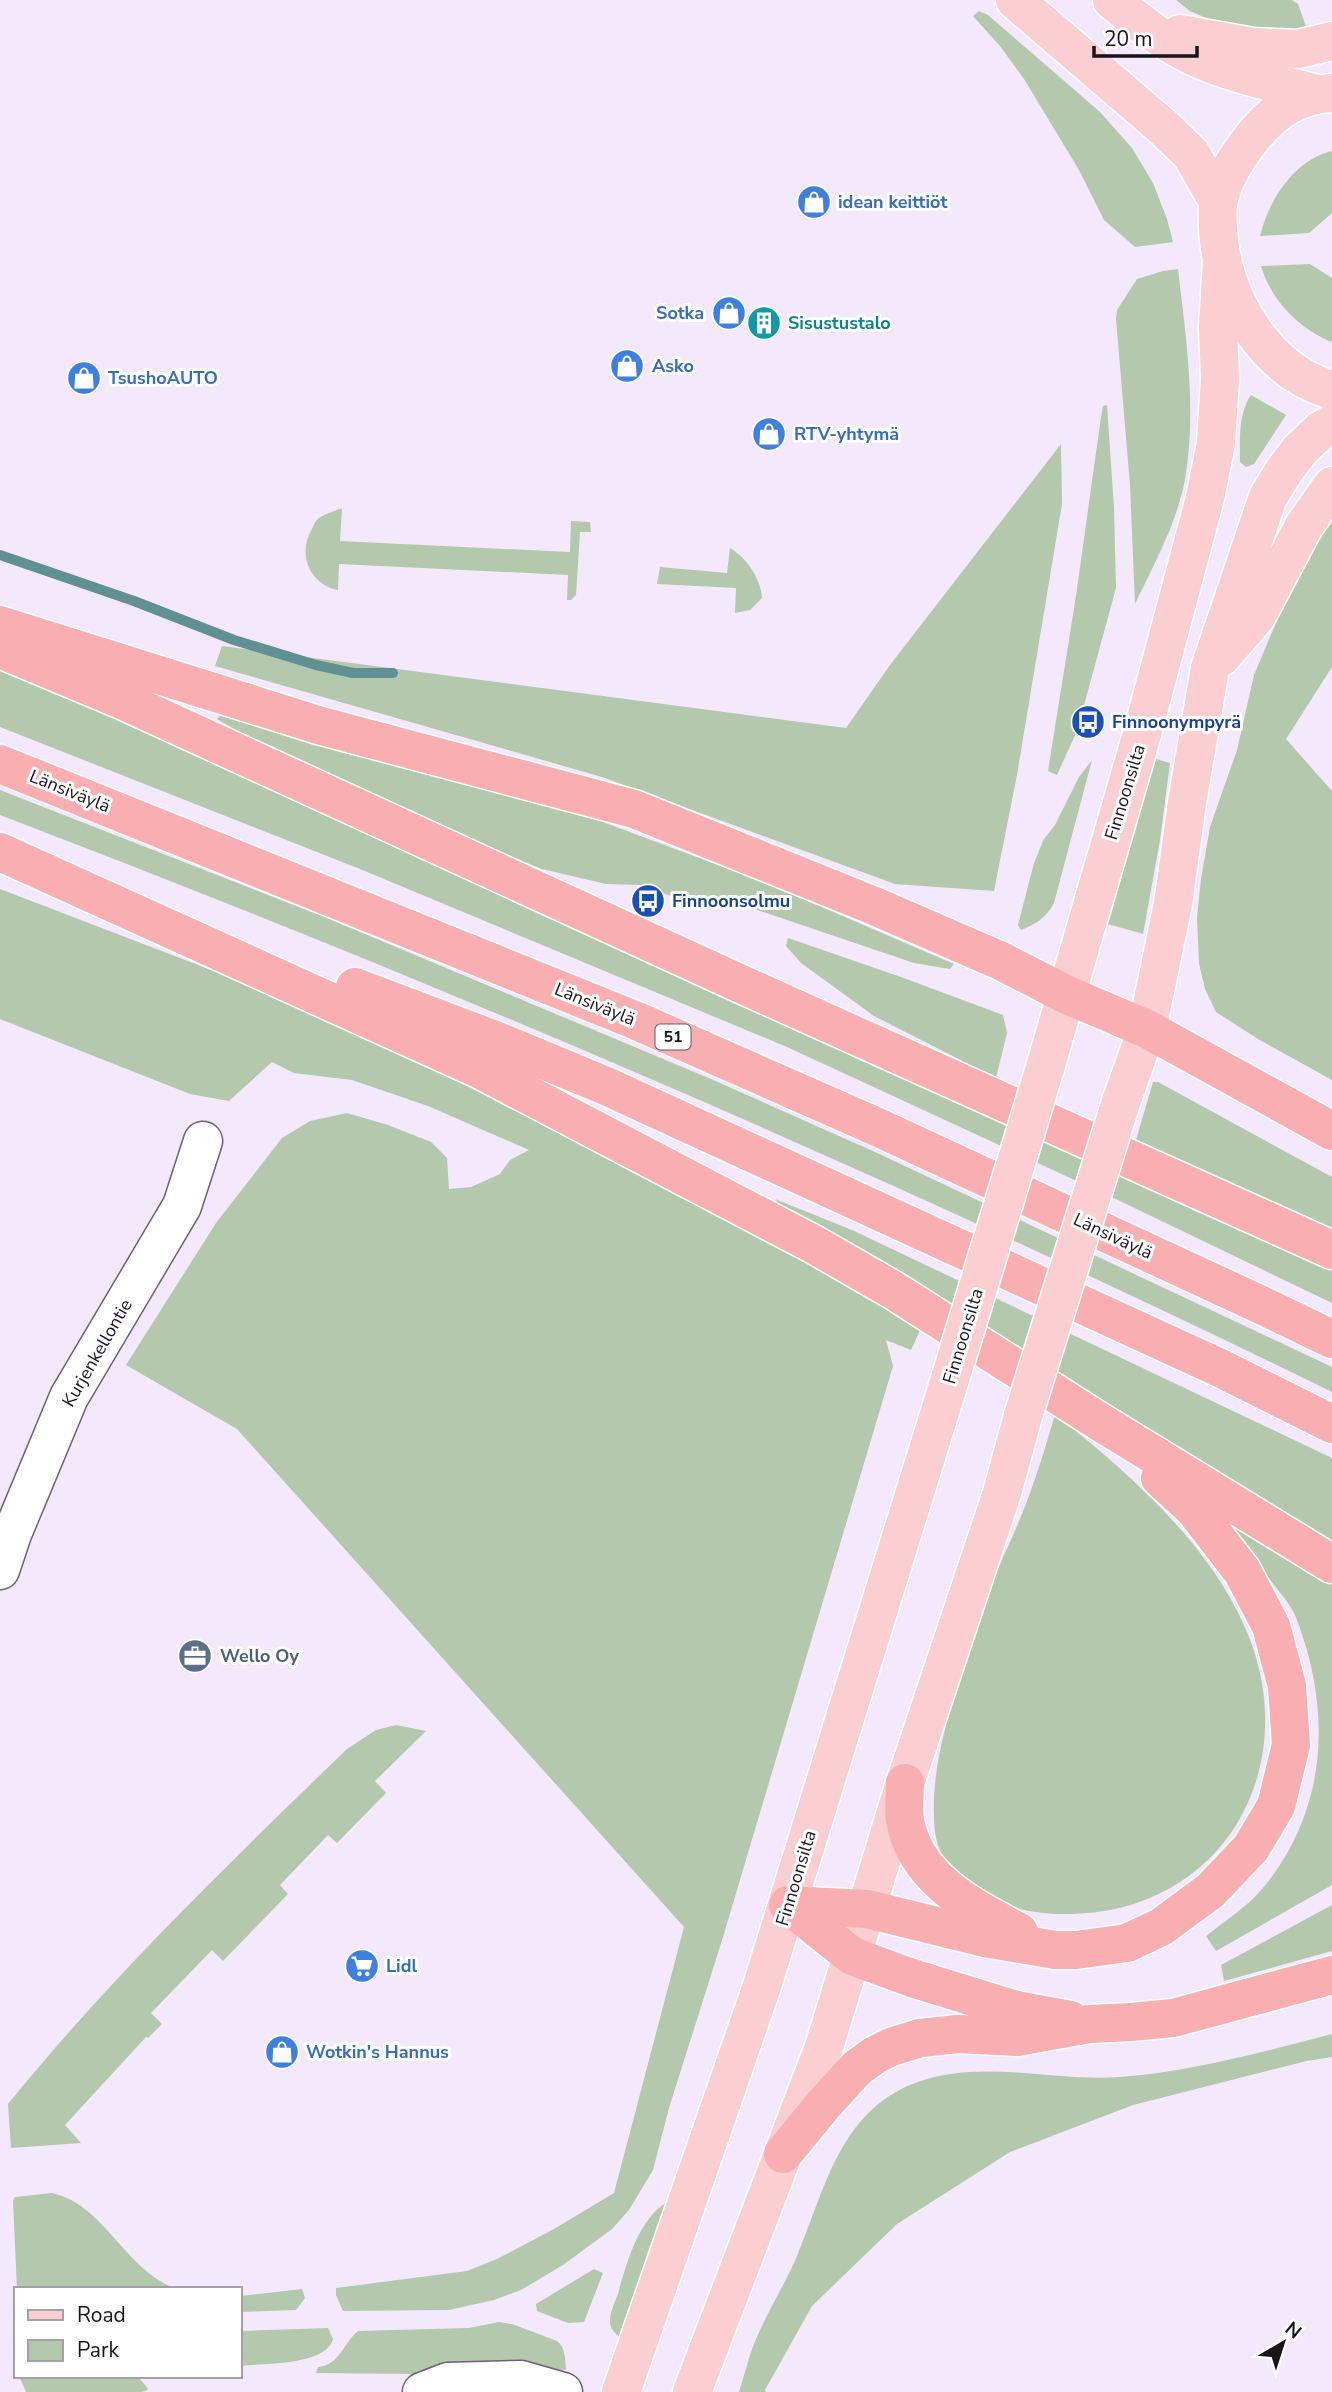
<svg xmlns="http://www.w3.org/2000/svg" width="1332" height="2392" font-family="'Nunito Sans',sans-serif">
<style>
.green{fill:#b3c8ac}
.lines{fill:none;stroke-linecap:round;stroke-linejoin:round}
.stream{stroke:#609094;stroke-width:10}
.minor-casing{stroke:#6d6076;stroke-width:41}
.major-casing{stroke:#fff;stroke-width:41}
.highway-casing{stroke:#fff;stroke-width:41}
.minor{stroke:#fff;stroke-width:38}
.major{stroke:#fbcfd1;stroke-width:38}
.highway{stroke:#f9afb2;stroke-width:38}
.major-bridge-casing{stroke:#fff;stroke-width:41;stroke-linecap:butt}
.major-bridge{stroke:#fbcfd1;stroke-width:38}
.labels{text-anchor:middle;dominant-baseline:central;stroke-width:6;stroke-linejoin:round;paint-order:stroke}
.shield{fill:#fff;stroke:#5e5a60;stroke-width:2}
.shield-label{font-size:16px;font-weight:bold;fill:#19131c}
.shop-label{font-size:18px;font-weight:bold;fill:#366cbe;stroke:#fff;text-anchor:start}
.culture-label{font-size:18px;font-weight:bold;fill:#0d838f;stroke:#fff;text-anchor:start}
.transit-label{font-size:18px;font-weight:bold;fill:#164399;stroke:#fff;text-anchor:start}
.street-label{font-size:18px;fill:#19131c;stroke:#fff}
.service-label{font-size:18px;font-weight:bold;fill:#4e5e75;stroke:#fff;text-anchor:start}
</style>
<rect width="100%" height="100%" fill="#f4e8fc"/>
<path class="green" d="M1176 0H1292L1298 4 1308 32 1224 26 1190 11Z
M979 11 988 15 1100 112 1132 148 1153 183 1167 219 1173 242 1135 247 1104 220 1079 170 1024 79 1000 46 973 16Z
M1332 151V213L1309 233 1260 236C1269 200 1294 160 1332 151Z
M1310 264 1332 278V342C1299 329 1271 300 1261 266Z
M1178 269C1186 338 1197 410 1185 479 1177 523 1154 564 1135 604L1130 485 1116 319 1117 310 1137 279 1163 271Z
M1251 395 1286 415 1254 464 1246 467 1240 462C1240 439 1238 414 1251 395Z
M1107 405 1114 508 1116 588 1077 731 1057 775 1048 771 1076 596 1101 417 1103 406Z
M1061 444 1062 504 1017 775 994 891 895 884 602 777 215 666 222 646 846 728 890 665Z
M339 509H342L340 541 570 552 571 521 590 522 591 532H580L576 595 571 600H567L568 575 339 564 338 590C309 584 297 553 312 529 314 525 315 521 318 519 323 514 333 512 339 509Z
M1332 520V667L1286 739 1332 791V1080L1258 1039 1216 1012 1205 989 1199 963 1197 918 1201 879 1210 827 1237 750 1254 675 1291 587Z
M730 548C747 558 761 579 762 598L750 610 735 613 736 588 657 584 660 567 727 573Z
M0 665 1332 1270V1303L1120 1201 787 1047 360 869 0 727Z
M221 715 595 819 766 883 954 964 950 969 914 963 740 904 707 899 686 902 642 885 606 884 542 869 482 845 243 734 217 719Z
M1156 759 1170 763 1160 840 1143 934 1108 924Z
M1092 760 1054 903C1046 918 1036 924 1021 930L1018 925 1034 863 1044 839 1055 825 1079 777Z
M0 790 322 916 711 1079 875 1152 1332 1367V1392C897 1179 453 988 0 815Z
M0 889 289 1000 547 1122 922 1326 911 1350 886 1340 893 1366 723 1937 669 2108 653 2170 629 2210 612 2229 563 2265 521 2290 494 2300 449 2310 343 2311 336 2295V2288L467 2271 497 2259 554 2229 614 2193 684 1927 237 1429 126 1365 216 1223 282 1138 310 1121 347 1113 388 1125 431 1142 447 1158 449 1189 471 1187 500 1174 510 1160 529 1150 428 1106 352 1080 294 1073 272 1062 229 1101 190 1094 0 1019Z
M788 938 901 977 1003 1015 1007 1033 996 1078 874 1016 801 963 786 946Z
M1153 1082H1158L1332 1177V1229L1136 1140Z
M775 1199 852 1230 1332 1458V1546L789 1214Z
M1055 1414C1132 1476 1218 1550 1252 1645 1292 1758 1239 1878 1120 1908 1090 1915 1047 1917 1016 1908 1008 1905 1000 1900 993 1897 965 1884 939 1864 935 1832 930 1786 941 1740 954 1697 965 1661 975 1626 989 1591 998 1567 1010 1543 1020 1519 1034 1485 1045 1449 1055 1414Z
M1223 1516 1332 1581V1885L1216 1951 1206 1936C1225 1921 1247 1907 1263 1888 1329 1808 1332 1708 1295 1615 1290 1604 1281 1594 1274 1585 1257 1562 1240 1539 1223 1516Z
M396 1725 426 1731 375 1781 386 1793 337 1843 328 1835 280 1885 288 1894 223 1961 212 1950 151 2013 162 2024 148 2038 146 2037 65 2125 81 2143 11 2148 8 2104C111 1977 230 1862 347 1749L376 1730Z
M1332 1905V1951L1224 1981 1221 1965Z
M1332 2034V2057L1307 2061 1133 2105 1010 2152 897 2224 812 2306 765 2390 766 2392H739C745 2374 749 2354 757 2337 769 2309 785 2284 797 2256 825 2190 839 2112 915 2083 981 2058 1052 2082 1120 2077 1191 2072 1263 2052 1332 2034Z
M52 2193C105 2204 126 2273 178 2289H17L13 2201 15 2197Z
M667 2202 622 2338C615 2334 610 2329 610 2321 610 2312 615 2302 618 2294 627 2262 638 2220 667 2202Z
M594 2269 603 2273 584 2322 568 2323 537 2311 536 2304Z
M302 2289 305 2298 296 2310 240 2312V2296Z
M499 2322 512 2324 557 2341C566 2348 565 2360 566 2370L478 2368 415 2374 316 2373 318 2367C339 2366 344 2342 358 2331L469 2328Z
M328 2328 333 2339C326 2366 263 2363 240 2366V2331Z
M19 2376H137L147 2387 148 2390 141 2392H26Z"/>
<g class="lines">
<path class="stream" d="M0 555 134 601 234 640 316 665 353 673H393"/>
<g class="minor-casing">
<path id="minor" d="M0 1570 12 1534 69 1397 182 1206 203 1141
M422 2392 448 2382 521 2380 563 2392"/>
</g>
<g class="major-casing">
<path id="major" d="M1015 0 1163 127 1191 154 1218 201
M1112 0C1138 22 1165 43 1197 58 1235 75 1277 83 1317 94
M1180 34 1253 47 1298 49 1332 41
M1332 93C1299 95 1276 109 1255 134 1239 154 1225 174 1219 199 1216 212 1218 228 1219 241 1227 305 1268 372 1332 390
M1221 657 1256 617 1304 526 1332 486
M1045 1068 1142 734 1205 498 1216 443 1220 379 1218 327 1222 261
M1121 1102 1147 1029 1173 904 1187 803 1210 668 1268 497 1284 471 1299 451 1321 430 1332 424
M621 2392 762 1986 951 1376
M692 2392 824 2047 905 1783 1002 1493 1023 1416"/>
</g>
<g class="highway-casing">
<path id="highway" d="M0 625 318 725 634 809 872 905 1001 961 1065 994 1147 1029 1332 1131
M0 649 122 700 741 984 1332 1250
M0 764 637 1021 875 1126 1257 1303 1332 1339
M0 852 479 1069 813 1244 893 1290 1100 1422 1332 1564
M355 987 495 1040 606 1086 1220 1368 1332 1424
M905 1783C905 1795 903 1809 905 1821 916 1880 972 1907 1019 1932
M788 1905 867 1909 985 1938 1055 1950H1076L1127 1943 1161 1927 1210 1891 1251 1848 1276 1806 1291 1745 1287 1686 1271 1626 1242 1571 1194 1509 1160 1478
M788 1905 852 1956 912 1978 1016 2010 1070 2020
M783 2154 824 2104 857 2068 875 2055 891 2047 920 2038 958 2034 1017 2037 1089 2024 1131 2022 1173 2018 1332 1975"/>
</g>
<use href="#minor" class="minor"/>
<use href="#major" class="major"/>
<use href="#highway" class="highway"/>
<g class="major-bridge-casing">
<path id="major-bridge" d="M951 1376 1045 1068
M1023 1416 1121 1102"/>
</g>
<use href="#major-bridge" class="major-bridge"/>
</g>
<defs>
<g id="shop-disc" transform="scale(1.75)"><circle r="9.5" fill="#3f7fe0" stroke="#fff"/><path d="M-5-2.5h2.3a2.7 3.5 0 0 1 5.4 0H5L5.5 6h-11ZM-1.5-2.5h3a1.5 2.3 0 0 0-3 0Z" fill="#fff"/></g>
<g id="building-disc" transform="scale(1.75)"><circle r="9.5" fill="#0f9aa8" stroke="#fff"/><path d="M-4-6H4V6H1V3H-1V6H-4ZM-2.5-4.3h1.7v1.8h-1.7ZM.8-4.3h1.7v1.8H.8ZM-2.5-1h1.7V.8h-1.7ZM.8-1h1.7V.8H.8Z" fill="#fff"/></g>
<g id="bus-disc" transform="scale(1.75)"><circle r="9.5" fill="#1a4fb4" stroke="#fff"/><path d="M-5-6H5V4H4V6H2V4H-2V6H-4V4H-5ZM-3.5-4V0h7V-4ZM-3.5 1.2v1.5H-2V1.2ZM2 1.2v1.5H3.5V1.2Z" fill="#fff"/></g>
<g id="office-disc" transform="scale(1.75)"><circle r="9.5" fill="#5c6f8a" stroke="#fff"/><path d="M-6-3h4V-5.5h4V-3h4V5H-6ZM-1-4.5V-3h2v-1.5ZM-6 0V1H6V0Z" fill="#fff"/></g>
<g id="supermarket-disc" transform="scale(1.75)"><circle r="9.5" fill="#3f7fe0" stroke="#fff"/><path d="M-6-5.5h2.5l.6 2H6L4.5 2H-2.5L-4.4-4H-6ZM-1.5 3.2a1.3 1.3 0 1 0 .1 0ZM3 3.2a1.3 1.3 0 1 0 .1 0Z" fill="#fff"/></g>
</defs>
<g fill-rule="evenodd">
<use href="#shop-disc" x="814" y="202"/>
<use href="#shop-disc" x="729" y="313"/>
<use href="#building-disc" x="764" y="323"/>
<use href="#shop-disc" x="627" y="366"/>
<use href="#shop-disc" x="84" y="378"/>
<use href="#shop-disc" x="769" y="434"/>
<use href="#bus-disc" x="1088" y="722"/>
<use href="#bus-disc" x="648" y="901"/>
<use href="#office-disc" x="195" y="1656"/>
<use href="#supermarket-disc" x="362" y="1966"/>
<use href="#shop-disc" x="282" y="2052"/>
</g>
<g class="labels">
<rect class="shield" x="655.5" y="1024.5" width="35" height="25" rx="5"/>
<g class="shield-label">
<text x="673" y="1037">51</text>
</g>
<g class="shop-label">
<text x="838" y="202">idean keittiöt</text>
<text x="704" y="313" text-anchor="end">Sotka</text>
<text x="652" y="366">Asko</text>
<text x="108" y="378">TsushoAUTO</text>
<text x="794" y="434">RTV-yhtymä</text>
<text x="386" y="1966">Lidl</text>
<text x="306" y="2052">Wotkin's Hannus</text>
</g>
<g class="culture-label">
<text x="788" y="323">Sisustustalo</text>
</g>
<g class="transit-label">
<text x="1112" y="722">Finnoonympyrä</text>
<text x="672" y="901">Finnoonsolmu</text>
</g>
<g class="street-label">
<text transform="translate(70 791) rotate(22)">Länsiväylä</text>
<text transform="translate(1125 792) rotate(-73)">Finnoonsilta</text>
<text transform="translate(595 1004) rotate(22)">Länsiväylä</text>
<text transform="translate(1113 1236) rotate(25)">Länsiväylä</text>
<text transform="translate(963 1336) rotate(-73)">Finnoonsilta</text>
<text transform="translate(97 1353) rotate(-60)">Kurjenkellontie</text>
<text transform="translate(796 1878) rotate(-73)">Finnoonsilta</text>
</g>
<g class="service-label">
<text x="220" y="1656">Wello Oy</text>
</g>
</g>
<rect x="14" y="2287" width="228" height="91" fill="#ffffff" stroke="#a3a1a4" stroke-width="2"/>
<rect x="28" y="2310" width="35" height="10" fill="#fbcfd1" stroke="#a3a1a4" stroke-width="2"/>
<text x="77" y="2322" font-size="21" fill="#19131c">Road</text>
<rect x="28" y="2340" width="35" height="21" fill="#b3c8ac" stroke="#a3a1a4" stroke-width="2"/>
<text x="77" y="2357" font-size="21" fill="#19131c">Park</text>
<g transform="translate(1283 2343) rotate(39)" stroke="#ffffff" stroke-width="5" paint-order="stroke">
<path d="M0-5L12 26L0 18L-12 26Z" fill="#19131c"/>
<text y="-10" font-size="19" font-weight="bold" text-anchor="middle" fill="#19131c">N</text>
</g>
<path d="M1094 46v10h103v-10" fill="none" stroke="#19131c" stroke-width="3.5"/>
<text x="1104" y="46" font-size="21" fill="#19131c" stroke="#ffffff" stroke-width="5" paint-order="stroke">20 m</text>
</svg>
